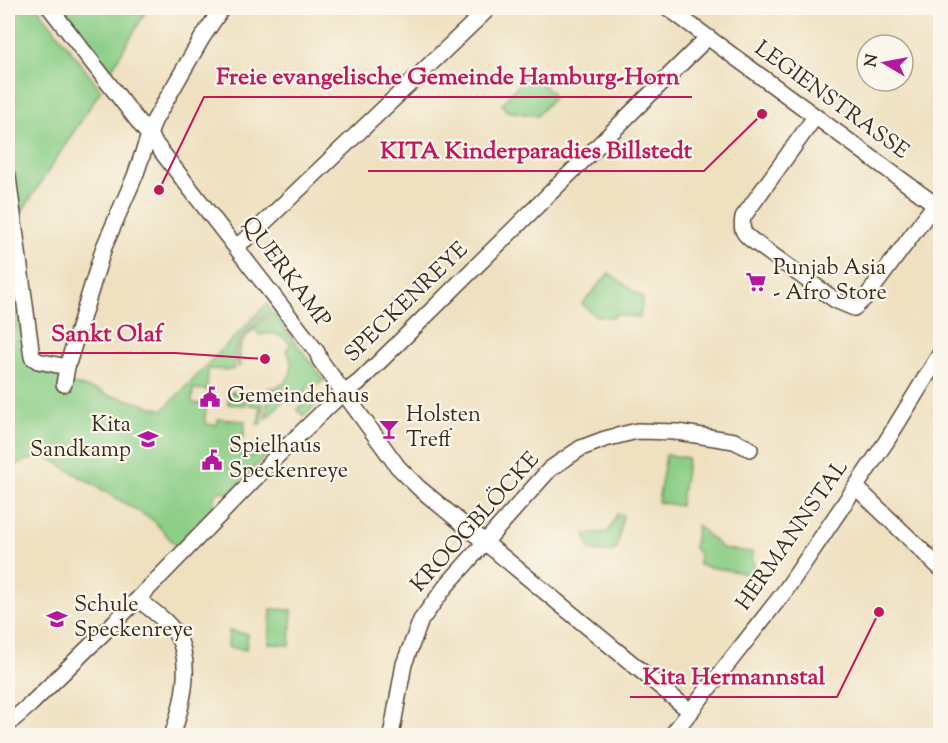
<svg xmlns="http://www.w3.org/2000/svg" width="948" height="743" font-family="'Sorts Mill Goudy',serif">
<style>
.green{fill:#8cce87;stroke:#647c52;stroke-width:1.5}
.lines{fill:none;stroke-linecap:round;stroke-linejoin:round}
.minor-casing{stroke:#564536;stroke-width:18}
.minor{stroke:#fff;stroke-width:15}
.labels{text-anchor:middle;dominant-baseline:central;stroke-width:4.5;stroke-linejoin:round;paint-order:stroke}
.street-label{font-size:22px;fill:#3b2a1e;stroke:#fbf7ec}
.poi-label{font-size:22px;fill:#3b2a1e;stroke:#fbf7ec;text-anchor:start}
.leader{fill:none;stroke:#c2185b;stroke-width:2}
.callout-dot{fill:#c2185b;stroke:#fbf7ec;stroke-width:2}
.callout-label{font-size:24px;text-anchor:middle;font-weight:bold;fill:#c2185b;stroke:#fbf7ec;stroke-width:4.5;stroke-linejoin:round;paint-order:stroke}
</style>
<rect width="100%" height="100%" fill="#fbf7ec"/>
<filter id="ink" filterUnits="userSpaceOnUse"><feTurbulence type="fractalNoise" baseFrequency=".0167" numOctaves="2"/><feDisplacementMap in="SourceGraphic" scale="12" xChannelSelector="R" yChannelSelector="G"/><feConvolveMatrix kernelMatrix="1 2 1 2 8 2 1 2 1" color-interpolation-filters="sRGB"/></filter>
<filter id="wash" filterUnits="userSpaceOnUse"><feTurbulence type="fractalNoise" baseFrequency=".008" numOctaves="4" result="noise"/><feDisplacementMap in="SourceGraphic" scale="24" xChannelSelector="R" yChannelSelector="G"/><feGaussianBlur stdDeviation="1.35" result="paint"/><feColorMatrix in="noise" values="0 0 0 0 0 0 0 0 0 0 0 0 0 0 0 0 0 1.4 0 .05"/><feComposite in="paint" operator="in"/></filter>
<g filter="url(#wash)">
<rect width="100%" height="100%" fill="#efe0c0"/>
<path class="green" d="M8 8H38L101 90 19 216 8 155Z
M62 8H148L110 72Z
M528 73 551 92 553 98 537 116 507 111 502 104Z
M8 192 28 361 62 369 69 383 103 392V394L114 397 115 396 163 410 267 304 271 311C249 328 230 336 234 368L232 370 208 369 207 390 193 389 192 403 206 404 205 424 217 425 218 419 245 421 244 437H240L239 453H243L244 456H254V454H259L260 443 269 453 230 493 220 491 214 497V510L177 547 153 520 44 455 8 467Z
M609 273 643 298 640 318 615 314 614 317 596 316 582 304Z
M273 313 324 380 317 385 309 386 306 392 268 390 269 388C291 387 297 367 286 350L291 344C282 335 273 331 260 335L255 329C242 337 237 349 241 365L238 367C232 337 252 329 273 313Z
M229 392 247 393 246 405 228 404Z
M250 394 260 395 264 398 262 424H257L259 421 260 406 250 405Z
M270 395 308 397V399L319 401 304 416 297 410 303 403 298 399 293 404 286 398 266 419 268 397Z
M666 455 688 458 680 506 658 502Z
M617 514 623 515 617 548 610 553 590 550 585 534 608 532Z
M697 525 723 549 752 552 755 575 699 565V554L694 548Z
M271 609 292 610 290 645 269 644Z
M229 631 248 634 246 650 228 647Z"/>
</g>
<g filter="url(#ink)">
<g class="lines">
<g class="minor-casing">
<path id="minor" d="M50 8C139 123 229 237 317 352L320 360 398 467 419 488 691 712
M668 8 940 208
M815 117 743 217C741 229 742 233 753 241L835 300 854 308 867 296 935 204
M8 177 32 357 38 361 67 367
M236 246 250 236 489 8
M64 384 67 367 104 247 135 176 154 121 202 38 222 8
M856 487 940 568
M138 599C151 610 167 620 176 634 194 662 182 707 172 736
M8 724 31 704 138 599 276 457 333 402 359 382 707 38
M391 736 404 664 421 620 446 586 550 469 581 448 605 439 637 431 677 432 728 440 734 441 750 449
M671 736 785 591 886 442 940 354"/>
</g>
<use href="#minor" class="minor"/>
</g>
</g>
<defs>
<g id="supermarket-bare" transform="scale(1.62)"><path d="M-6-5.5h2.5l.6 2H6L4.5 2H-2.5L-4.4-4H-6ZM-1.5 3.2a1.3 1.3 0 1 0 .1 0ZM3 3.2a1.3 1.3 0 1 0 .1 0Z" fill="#b5179e" stroke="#fbf7ec" stroke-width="2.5" paint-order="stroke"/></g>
<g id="civic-bare" transform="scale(1.62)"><path d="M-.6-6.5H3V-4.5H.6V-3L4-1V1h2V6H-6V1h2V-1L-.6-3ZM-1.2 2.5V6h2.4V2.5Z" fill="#b5179e" stroke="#fbf7ec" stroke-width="2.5" paint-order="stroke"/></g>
<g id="bar-bare" transform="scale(1.62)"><path d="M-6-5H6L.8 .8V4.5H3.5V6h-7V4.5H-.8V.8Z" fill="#b5179e" stroke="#fbf7ec" stroke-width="2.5" paint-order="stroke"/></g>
<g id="school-bare" transform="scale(1.62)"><path d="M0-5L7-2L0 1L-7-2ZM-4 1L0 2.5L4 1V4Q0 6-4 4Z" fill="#b5179e" stroke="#fbf7ec" stroke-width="2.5" paint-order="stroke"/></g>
</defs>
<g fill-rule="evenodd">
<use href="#supermarket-bare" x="756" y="282"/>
<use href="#civic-bare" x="210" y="397"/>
<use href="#bar-bare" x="389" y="429"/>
<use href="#school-bare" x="148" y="439"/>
<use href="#civic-bare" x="212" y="460"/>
<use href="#school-bare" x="57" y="619"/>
</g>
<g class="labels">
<g class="street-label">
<text transform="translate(831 101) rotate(36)">LEGIENSTRASSE</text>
<text transform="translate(285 273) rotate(53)">QUERKAMP</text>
<text transform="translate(407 303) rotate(-44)">SPECKENREYE</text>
<text transform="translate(476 523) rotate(-48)">KROOGBLÖCKE</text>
<text transform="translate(793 536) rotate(-55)">HERMANNSTAL</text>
</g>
<g class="poi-label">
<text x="773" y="269">Punjab Asia<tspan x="773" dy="25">- Afro Store</tspan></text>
<text x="227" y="397">Gemeindehaus</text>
<text x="406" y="416">Holsten<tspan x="406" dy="25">Treff</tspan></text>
<text x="131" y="426" text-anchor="end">Kita<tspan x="131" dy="25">Sandkamp</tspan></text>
<text x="229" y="447">Spielhaus<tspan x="229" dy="25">Speckenreye</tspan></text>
<text x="74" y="606">Schule<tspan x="74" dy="25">Speckenreye</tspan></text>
</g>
</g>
<path class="leader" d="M159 190L204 97H692M762 114L704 171H368M265 359L175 353H39M879 612L837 697H630"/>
<g class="callout-dot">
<circle cx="159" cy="190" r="6"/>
<circle cx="762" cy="114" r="6"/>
<circle cx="265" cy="359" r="6"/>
<circle cx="879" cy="612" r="6"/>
</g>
<g class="callout-label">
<text x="448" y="84">Freie evangelische Gemeinde Hamburg-Horn</text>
<text x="536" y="158">KITA Kinderparadies Billstedt</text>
<text x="107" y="341">Sankt Olaf</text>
<text x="734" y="684">Kita Hermannstal</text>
</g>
<rect width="948" height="743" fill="none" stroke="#fbf7ec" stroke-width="30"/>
<g transform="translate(885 63) rotate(280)"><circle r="28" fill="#fbf7ec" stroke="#aea59a" stroke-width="1.5"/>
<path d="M0-4.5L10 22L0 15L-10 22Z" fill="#b5179e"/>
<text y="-9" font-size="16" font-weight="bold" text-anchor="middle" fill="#3b2a1e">N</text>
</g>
</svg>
